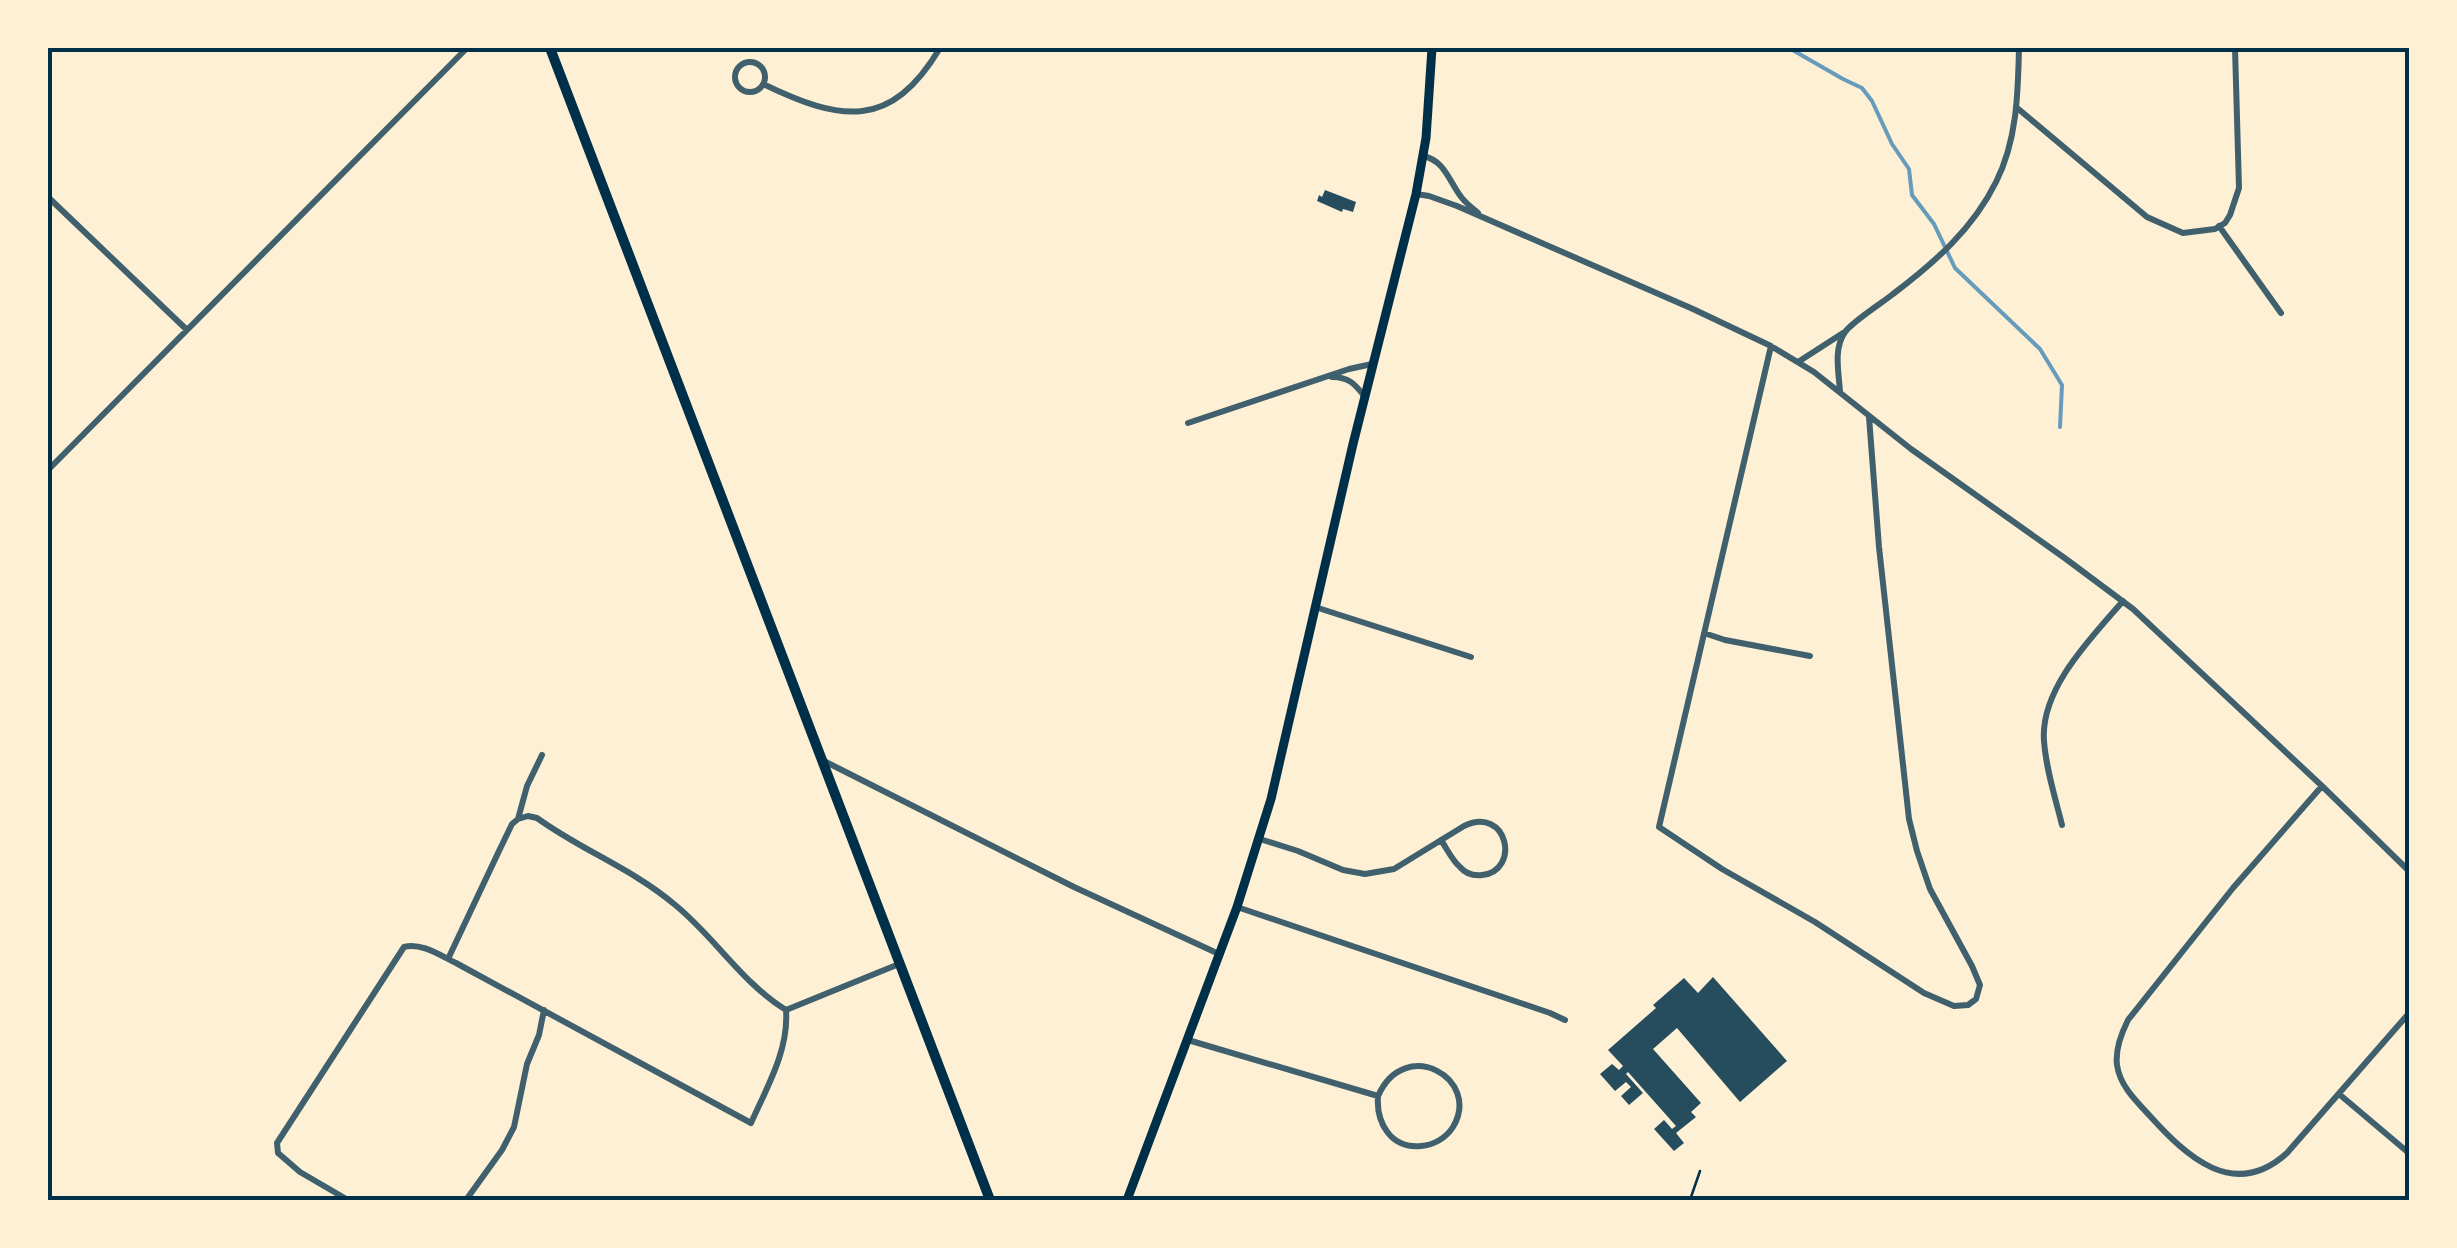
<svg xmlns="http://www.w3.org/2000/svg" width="2457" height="1248" font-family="'IBM Plex Serif',serif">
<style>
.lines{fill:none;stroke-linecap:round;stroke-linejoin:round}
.stream{stroke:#669bbc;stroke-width:4}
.building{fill:#264d5e}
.path{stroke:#003049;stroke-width:2.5}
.minor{stroke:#3f606c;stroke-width:6}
.secondary{stroke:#003049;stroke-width:9}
.primary{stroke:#003049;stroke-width:10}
.neatline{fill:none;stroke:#003049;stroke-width:4}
</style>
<rect width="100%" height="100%" fill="#fdf0d5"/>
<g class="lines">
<path class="stream" d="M1789 48 1843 79 1862 88 1872 101 1892 144 1909 169 1912 195 1934 224 1955 268 2040 349 2062 385 2060 427"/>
</g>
<path class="building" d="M1325 190 1356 202 1353 212 1343 209 1342 212 1317 201 1319 195 1322 197Z
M1713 977 1787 1061 1740 1102 1677 1028 1653 1049 1701 1103 1691 1112 1696 1117 1676 1133 1684 1143 1674 1151 1654 1129 1664 1120 1672 1129 1676 1126 1628 1072 1626 1074 1643 1093 1629 1105 1621 1096 1631 1087 1626 1082 1615 1091 1600 1074 1612 1064 1619 1070 1623 1066 1608 1050 1656 1008 1653 1005 1684 978 1698 993Z"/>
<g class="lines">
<path class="path" d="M1690 1200 1700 1171"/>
<path class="minor" d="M735 77a15 15 0 1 1 30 0a15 15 0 1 1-30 0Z
M763 84C841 122 891 130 940 48
M2016 107 2147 217 2183 233 2215 229 2225 223 2230 215 2239 188 2235 48
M1423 156C1443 160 1448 178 1459 194 1464 202 1471 207 1478 213
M1416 194 1429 196 1457 206 1693 309 1771 346 1814 372 1911 449 2066 559 2133 609 2322 786 2410 872
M48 197 186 329
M2219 226 2281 313
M1771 346 1659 827 1722 869 1815 922 1924 993 1954 1006 1968 1005 1976 999 1980 985 1972 966 1930 889 1917 851 1909 819 1879 547 1869 417
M1798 362 1843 333
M1332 377C1349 377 1355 384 1365 397
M1840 392C1839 373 1833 349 1845 332 1853 321 1882 303 1893 294 1934 263 1973 229 1996 182 2017 141 2018 93 2019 48
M1188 423 1349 369 1372 364
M48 470 467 48
M1315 607 1471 657
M1704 633 1725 640 1810 656
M822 760 1074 887 1219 954
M2322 786 2233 888 2128 1020C2121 1034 2115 1049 2117 1065 2120 1086 2136 1101 2150 1116 2187 1157 2234 1201 2287 1153L2410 1012
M518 819 528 816 537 818C581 850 631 868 674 904 714 936 742 983 786 1010L899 964
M2062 825C2055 797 2046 769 2044 741 2040 689 2091 638 2123 601
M1260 839 1298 851 1343 870 1365 874 1394 869 1464 826C1508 805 1521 871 1482 875 1473 876 1465 873 1460 867 1452 860 1447 849 1441 840
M1237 907 1550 1013 1565 1020
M448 959 499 851 512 824 518 819 527 786 542 755
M1188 1040 1378 1096C1376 1123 1391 1149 1421 1146 1434 1145 1446 1138 1453 1127 1482 1079 1405 1035 1378 1096
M2339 1094 2410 1154
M348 1200 300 1172 278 1153 277 1143 404 947C421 942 441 956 456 963L751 1123C767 1087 789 1050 786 1010
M466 1200 502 1150 514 1127 527 1064 539 1035 544 1010"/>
<path class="secondary" d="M1127 1200 1237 907 1271 799 1353 444 1416 194 1426 138 1432 48"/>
<path class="primary" d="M550 48 990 1200"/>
</g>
<rect width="2457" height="1248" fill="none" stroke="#fdf0d5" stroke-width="100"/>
<rect x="50" y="50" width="2357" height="1148" class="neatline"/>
</svg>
